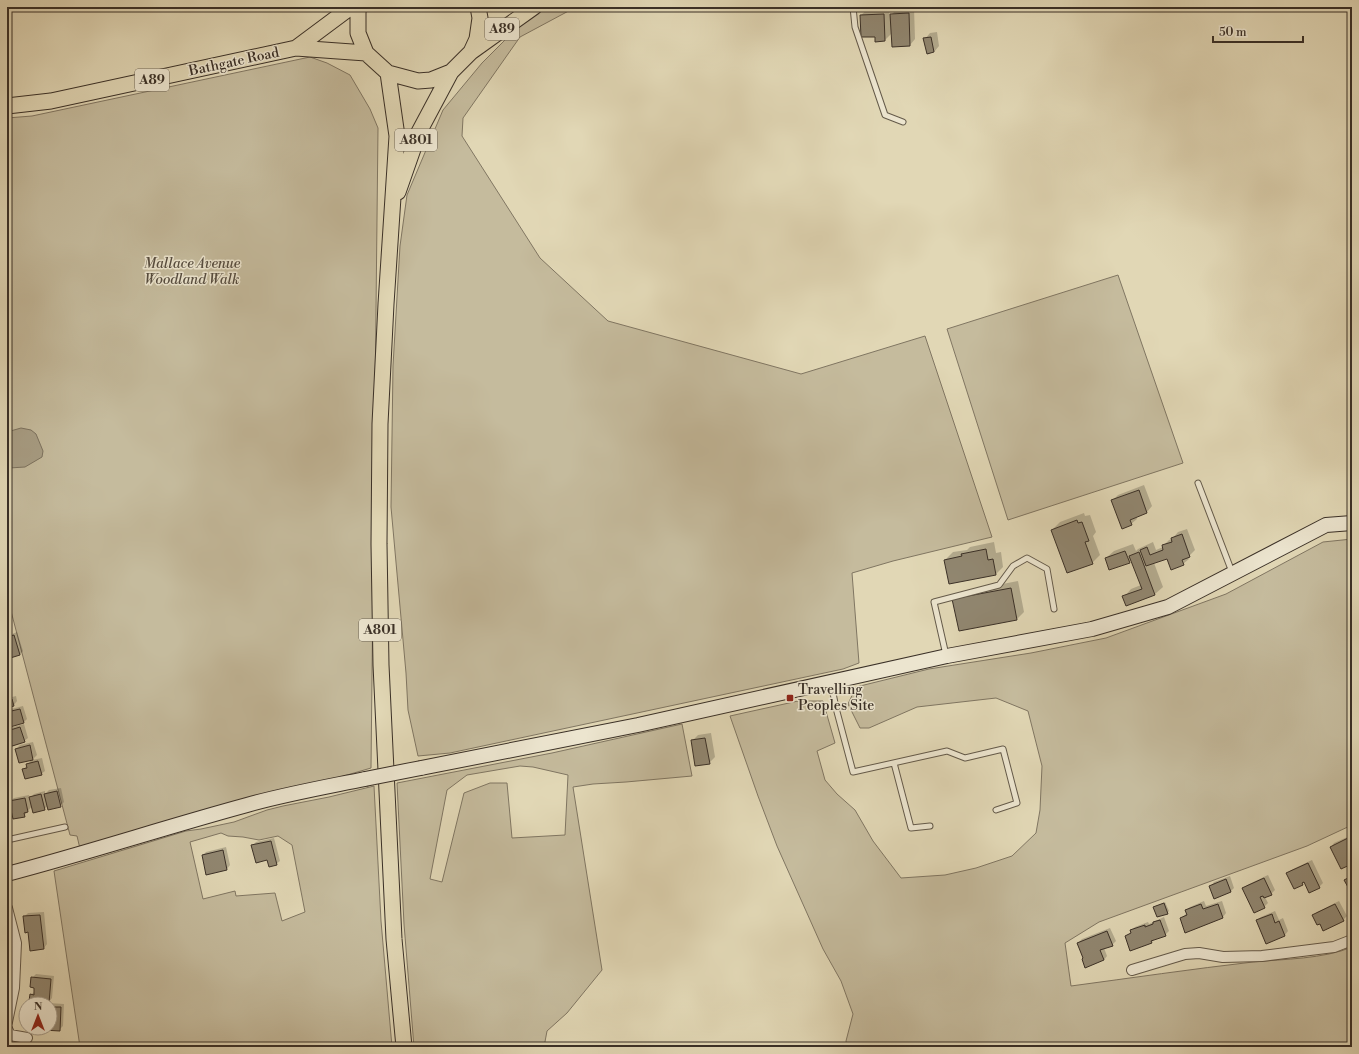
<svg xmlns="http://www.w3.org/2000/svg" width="1359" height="1054" font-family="'Libre Bodoni',serif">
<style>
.green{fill:#c5bb9d;stroke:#807662;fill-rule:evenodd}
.water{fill:#a89e85;stroke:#7c725f}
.shadow{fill:#0003}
.building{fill:#918771;stroke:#3a3027}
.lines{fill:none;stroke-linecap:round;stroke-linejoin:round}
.service-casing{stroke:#645a4a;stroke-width:7}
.minor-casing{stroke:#645a4a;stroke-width:12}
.secondary-casing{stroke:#3a3027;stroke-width:16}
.primary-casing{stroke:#3a3027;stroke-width:17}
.service{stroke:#ece5cf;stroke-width:5}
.minor{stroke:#ece5cf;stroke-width:10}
.secondary{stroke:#ece5cf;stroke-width:14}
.primary{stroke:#e1d7b5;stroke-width:15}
.secondary-bridge-casing{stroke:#3a3027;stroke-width:16;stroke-linecap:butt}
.secondary-bridge{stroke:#ece5cf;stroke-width:14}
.poi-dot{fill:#8f2418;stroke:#ece5cf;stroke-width:1.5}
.labels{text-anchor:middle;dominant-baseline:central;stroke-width:3;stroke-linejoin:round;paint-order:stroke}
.shield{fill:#ece5cf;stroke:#6f6659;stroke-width:1}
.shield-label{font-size:13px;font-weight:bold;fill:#3a3027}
.street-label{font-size:14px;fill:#3a3027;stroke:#ece5cf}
.park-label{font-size:14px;font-style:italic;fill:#564c3f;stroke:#ece5cf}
.poi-label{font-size:14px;fill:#3a3027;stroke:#ece5cf;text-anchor:start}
</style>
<rect width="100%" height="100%" fill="#e1d7b5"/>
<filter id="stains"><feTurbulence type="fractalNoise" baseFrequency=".005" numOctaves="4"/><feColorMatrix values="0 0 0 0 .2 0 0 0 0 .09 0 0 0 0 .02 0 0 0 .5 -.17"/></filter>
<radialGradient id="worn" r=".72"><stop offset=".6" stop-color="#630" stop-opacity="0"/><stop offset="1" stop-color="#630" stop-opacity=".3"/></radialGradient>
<path class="green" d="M545 7H576L520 37 463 118 462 136 540 258 608 321 801 374 925 336 992 537 893 561 852 573 859 663 843 669 450 753 418 756 408 710 406 673 391 507 393 366 400 246 407 195 443 110 482 63 527 18Z
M310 57 327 63 350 75 370 109 378 128 371 768 81 853 77 836 70 835 7 596V118L32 116Z
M1118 275 1183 463 1008 520 947 329Z
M1352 539V825L1307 846 1099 922 1065 943 1071 986C1131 978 1192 969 1253 962 1284 959 1324 959 1352 947V1047H847L846 1041 853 1014 841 981 823 949 777 846 758 796 730 716 798 701H823L835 743 817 751 825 780 837 794 855 810 873 841 901 878 945 875 976 868 1012 856 1036 833 1040 810 1042 766 1028 711 996 698 917 707 869 728H860L848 704 856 687 929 669 1031 653 1106 638 1226 594 1323 542Z
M682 724 692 776 626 782 593 784 573 787 602 970 567 1013 547 1031 544 1047H414L404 924 397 783 552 753ZM520 766 533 767 568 775 565 835 512 838 507 783H490L464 793 442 882 430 879 447 790 467 775Z
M374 786 381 921 392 1047H80L54 871 186 831 201 829 234 822 267 810 283 806 329 797ZM221 833 228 836 243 837 259 840 278 836 292 845 305 912 282 921 275 893 236 896 235 891 203 899 190 842Z"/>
<path class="water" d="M21 428 31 430 36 434 43 451 42 457 25 467 9 468 7 466V432Z"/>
<path class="shadow" d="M914 8 915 39 910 45 892 33 885 40 876 36 861 15 867 10 889 9 890 16 897 9Z
M937 32 939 46 934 52 925 39 930 33Z
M1144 485 1152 506 1147 512 1136 516 1137 519 1131 524 1112 501 1118 495Z
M1084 513 1085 516 1090 515 1096 532 1093 536 1100 555 1092 563 1052 530 1060 522Z
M1187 529 1195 550 1188 557 1189 559 1183 564 1167 558 1154 563 1163 587 1155 594 1127 605 1124 597 1131 589 1141 585 1132 559 1129 562 1106 558 1114 551 1133 544 1136 551 1138 549 1153 542 1156 550 1163 547V546L1169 540 1172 539 1178 532Z
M994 542 996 553 1001 552 1003 567 996 574 945 560 953 552 967 550 970 547Z
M1018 581 1024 612 1017 619 954 600 961 592Z
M17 632 23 651 20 655 7 658 8 662 7 663V640L10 639 9 637 12 634Z
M10 689 12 697 16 696 17 701 14 705 7 707V690Z
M23 706 27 719 23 723 7 722V710Z
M24 724 28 738 24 741 7 735V731L10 728Z
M711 733 715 757 709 763 692 741 698 735Z
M33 742 37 755 32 760 42 758 45 771 41 774 24 769 32 759 16 749 20 745Z
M61 788 64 802 60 806H48L44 809 32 806 24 816 10 801 14 798 29 795V799L34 794 45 791V794L49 790Z
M1352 835V862L1331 847 1334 843Z
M274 838 280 861 276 864 252 846 256 842Z
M226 847 230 865 227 869 207 873 203 855 206 852Z
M1312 860 1323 883 1319 887 1305 882 1302 884 1287 874 1291 870Z
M1268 875 1275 890 1271 894 1265 897 1268 903 1264 907 1243 889 1247 885Z
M1230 876 1234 888 1230 892 1211 886 1214 882Z
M1204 901 1206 906 1222 901 1226 913 1223 917 1185 931 1181 918 1187 913 1186 910 1190 907Z
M1339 901 1347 916 1343 920 1320 923 1314 916 1317 912Z
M1165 902 1169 911 1167 913 1154 907Z
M1275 911 1279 920 1283 918 1288 931 1285 935 1266 943 1257 920 1261 917Z
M44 912 47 944 44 948 29 931 24 917 28 913Z
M1164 917 1169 931 1165 935 1155 938 1152 942 1131 949 1126 936 1132 932 1131 930 1135 927 1148 922 1149 924Z
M1110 928 1116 941 1112 945 1104 948 1107 956 1104 960 1084 958 1078 943 1082 939Z
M36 974 54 976 52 998 48 1003 64 1004 63 1026 59 1030 44 1028H50V1004H33L36 1001 31 995 35 991 32 978Z"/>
<path class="building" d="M909 13 910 46 892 47 890 14Z
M884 14 885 41 875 42V37H861L860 15Z
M931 37 934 52 927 54 923 38Z
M1139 490 1147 513 1130 520 1132 525 1122 529 1111 500Z
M1077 520 1078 523 1082 522 1089 541 1085 542 1093 564 1067 573 1051 530Z
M1182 534 1190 557 1182 560 1184 565 1171 570 1167 559 1146 566 1140 550 1147 547 1150 555 1163 550 1162 545 1172 542 1171 538Z
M986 549 988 560 993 559 996 575 949 584 944 560 962 556 961 554Z
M1125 551 1130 563 1109 570 1105 558Z
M1139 552 1155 595 1126 606 1122 596 1142 589 1129 556Z
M1011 588 1017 620 959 631 952 599Z
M14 635 20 655 7 659V642L9 641 8 637Z
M7 695 8 700 12 699 14 706 7 708Z
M20 709 24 723 10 727 9 723H7V712Z
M20 727 25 742 9 747 7 739V731Z
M705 738 710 764 695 766 691 740Z
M30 745 33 760 19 763 15 749Z
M38 761 42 775 25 779 22 769 27 768 26 764Z
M57 791 61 807 48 810 44 794Z
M41 794 45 810 33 813 29 797Z
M25 798 28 812 24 813 25 817 13 819 9 801Z
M1352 836V849L1349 851 1351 856 1352 855V864L1341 869 1330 847Z
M271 841 277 865 269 867 267 860 256 863 251 845Z
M223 850 227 870 206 875 202 855Z
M1308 863 1320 888 1309 893 1304 882 1302 883 1303 885 1294 889 1286 873Z
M1352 876V888L1349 889 1344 880Z
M1264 878 1272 895 1264 898 1263 896 1260 897 1265 908 1254 913 1242 888Z
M1226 879 1231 892 1214 899 1209 886Z
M1164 903 1168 914 1157 917 1153 907Z
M1201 904 1203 909 1218 904 1223 918 1185 933 1180 918 1187 915 1185 910Z
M1335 904 1344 921 1323 931 1320 924 1317 925 1312 915Z
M1272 914 1275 923 1279 921 1285 936 1266 944 1256 920Z
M40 915 44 949 30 951 28 932 25 933 23 916Z
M1160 920 1166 936 1151 941 1152 943 1130 951 1125 936 1131 933 1130 930 1145 925V927L1153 924V922Z
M1107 931 1113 946 1100 950 1104 960 1085 968 1082 959 1083 958 1077 943Z
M31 977 51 979 49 1003 29 1001 30 994 34 995V988L30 987Z
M50 1007H61L60 1031 43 1030V1028H50Z"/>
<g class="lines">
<g class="service-casing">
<path id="service" d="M853 7 855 27 885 115 903 122
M1198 483 1232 572
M946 655 934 602 999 585 1013 566 1027 558 1047 569 1054 609
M831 683 836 708 853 772 947 751 965 758 1003 749 1017 803 996 810
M894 763 911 828 930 826
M7 840 65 827"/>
</g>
<g class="minor-casing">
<path id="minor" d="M7 908 16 943 14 988 7 1022
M1132 970 1185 954 1199 953 1223 957 1262 956 1334 947 1352 940
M7 1029 10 1035 27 1038"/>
</g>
<g class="secondary-casing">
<path id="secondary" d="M421 768 638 725 947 656 1092 629 1168 607 1326 525 1352 523
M7 874C87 853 166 827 247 805 286 794 326 787 365 779"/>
</g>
<g class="primary-casing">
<path id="primary" d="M359 7 358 12V33L366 53 388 73 418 81 431 80 451 72 471 52 477 39 480 18 478 7
M296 48 351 7
M471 52 534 7
M388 73 397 136 386 304 380 424 379 544 381 665 394 939 404 1047
M7 106 51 101 296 48 366 53
M398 192 419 132 451 72"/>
</g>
<use href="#service" class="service"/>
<use href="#minor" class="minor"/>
<use href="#secondary" class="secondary"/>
<use href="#primary" class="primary"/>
<g class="secondary-bridge-casing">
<path id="secondary-bridge" d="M365 779 421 768"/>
</g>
<use href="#secondary-bridge" class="secondary-bridge"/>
</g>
<rect class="poi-dot" x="786" y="694" width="8" height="8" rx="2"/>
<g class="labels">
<g class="shield">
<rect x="485" y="18" width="34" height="22" rx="3"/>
<rect x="135" y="69" width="34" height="22" rx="3"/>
<rect x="395" y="129" width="42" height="22" rx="3"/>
<rect x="359" y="619" width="42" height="22" rx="3"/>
</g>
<g class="shield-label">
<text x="502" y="29">A89</text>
<text x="152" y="80">A89</text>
<text x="416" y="140">A801</text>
<text x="380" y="630">A801</text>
</g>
<g class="street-label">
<text transform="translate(234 62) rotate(-12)">Bathgate Road</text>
</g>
<g class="park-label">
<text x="192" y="264">Mallace Avenue<tspan x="192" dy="16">Woodland Walk</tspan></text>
</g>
<g class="poi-label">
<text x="798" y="690">Travelling<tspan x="798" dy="16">Peoples Site</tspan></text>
</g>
</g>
<rect width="1359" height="1054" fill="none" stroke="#e1d7b5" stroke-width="24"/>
<rect x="8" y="8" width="1343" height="1038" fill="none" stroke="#3a3027" stroke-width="2"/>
<rect x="12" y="12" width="1335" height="1030" fill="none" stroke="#3a3027"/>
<g transform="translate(38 1016)"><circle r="19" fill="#ece5cf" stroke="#a59d8c"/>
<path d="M0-3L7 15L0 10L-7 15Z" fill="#8f2418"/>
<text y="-6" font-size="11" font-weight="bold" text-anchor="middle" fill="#3a3027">N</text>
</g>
<path d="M1213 36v6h90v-6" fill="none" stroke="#3a3027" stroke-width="2"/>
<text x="1219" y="36" font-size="12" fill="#3a3027" stroke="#ece5cf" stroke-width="3" paint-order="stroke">50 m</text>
<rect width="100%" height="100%" filter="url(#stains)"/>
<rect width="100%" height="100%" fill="url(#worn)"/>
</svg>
